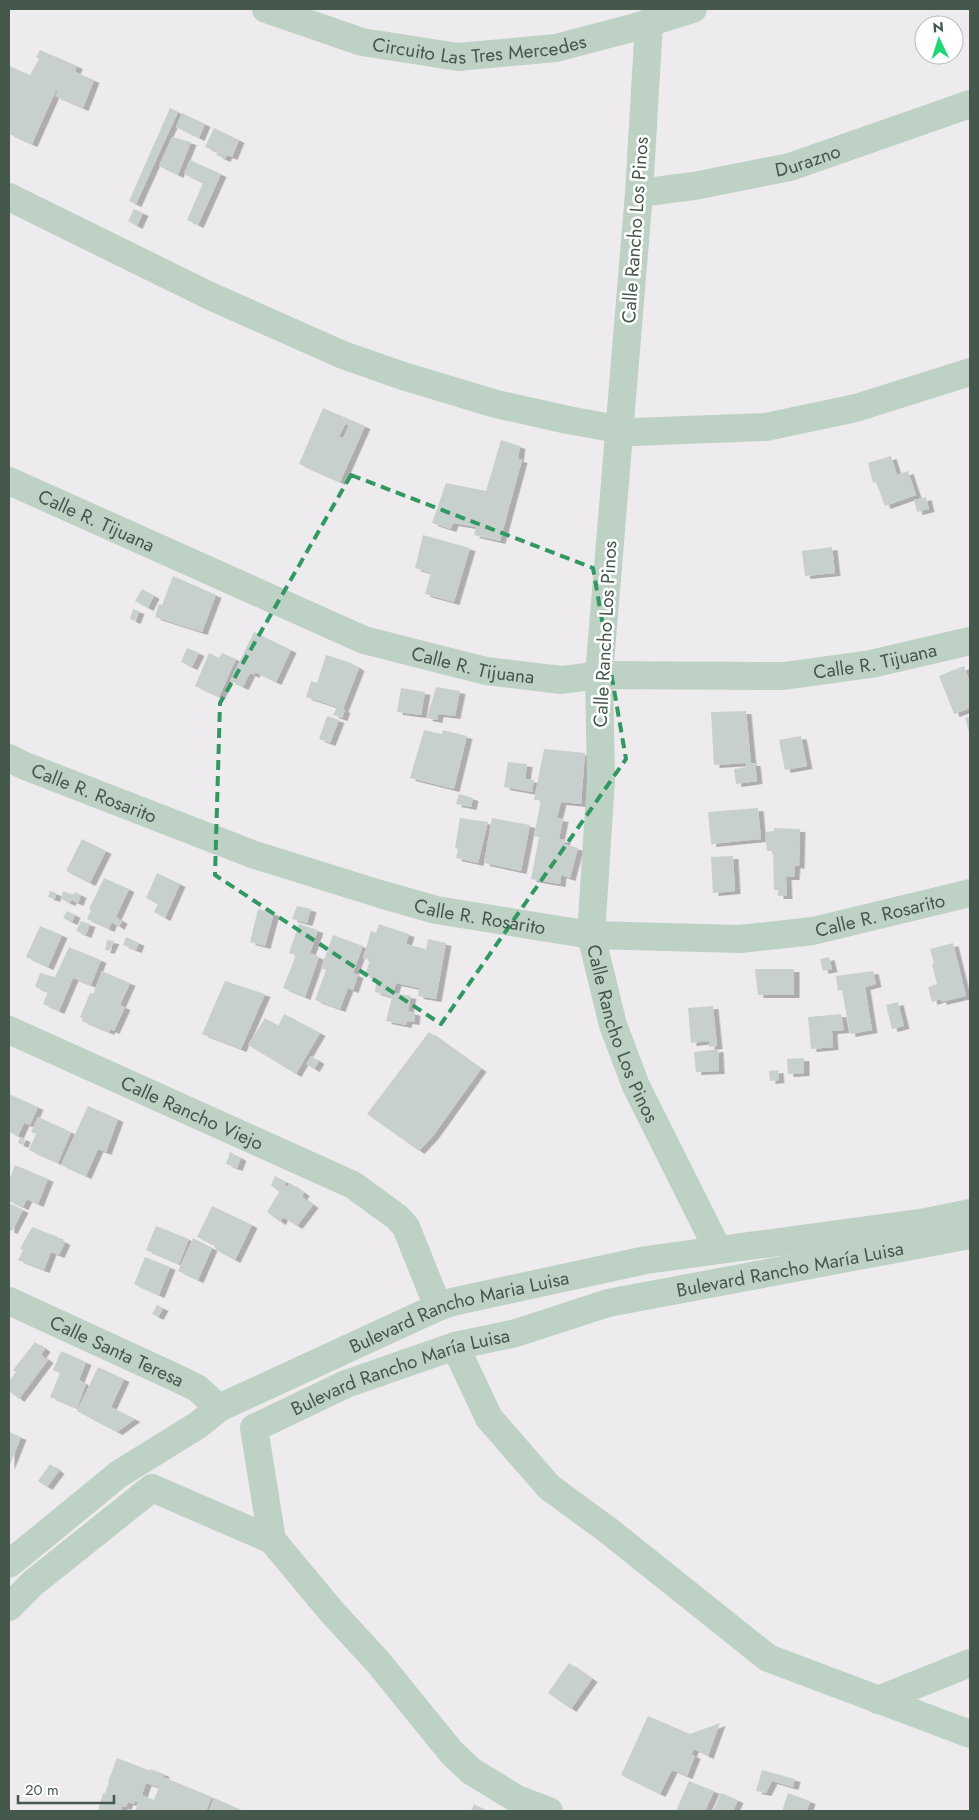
<svg xmlns="http://www.w3.org/2000/svg" width="979" height="1820" font-family="Jost,sans-serif">
<style>
.building{fill:#c8d0cd;fill-rule:evenodd;filter:url(#shadow)}
.lines{fill:none;stroke-linecap:round;stroke-linejoin:round}
.minor{stroke:#bed1c5;stroke-width:28}
.tertiary{stroke:#bed1c5;stroke-width:28}
.marked{fill:none;stroke:#309860;stroke-width:4;stroke-dasharray:10 6;stroke-linejoin:round}
.labels{text-anchor:middle;dominant-baseline:central;stroke-width:5;stroke-linejoin:round;paint-order:stroke}
.street-label{font-size:19px;fill:#44584c;stroke:#fff}
</style>
<defs>
<filter id="shadow"><feDropShadow dx="5.5" dy="3" stdDeviation="0" flood-color="#0004"/></filter>
</defs>
<rect width="100%" height="100%" fill="#eeebee"/>
<path class="building" d="M40 50 77 66 75 72 94 80 83 108 55 96 58 91 56 90 32 144 9 134V66L30 75 39 59 36 57Z
M170 108 178 112 136 204 129 201Z
M182 113 205 124 199 138 176 127Z
M214 128 239 140 232 157 227 155 225 159 216 155 218 152 205 147Z
M172 137 191 142 178 175 159 166Z
M190 160 221 174 198 225 187 220 203 183 184 174Z
M134 209 143 213 137 226 128 221Z
M323 408 365 426 340 482 299 464ZM345 424 349 425 343 438 339 437Z
M501 440 520 446 518 459 522 460 500 541 474 535 476 527 453 523 451 529 432 523 446 483 486 491Z
M891 456 897 475 908 471 916 495 885 506 876 482 873 483 868 463Z
M926 497 929 509 917 512 914 500Z
M423 535 470 548 454 602 425 594 431 573 415 568Z
M832 547 835 573 805 576 802 551Z
M173 576 216 595 202 632 155 617 159 604 162 605Z
M142 589 154 596 148 608 135 601Z
M133 609 139 611 135 621 130 619Z
M254 632 291 650 276 682 255 672 254 675 250 673 243 687 230 681Z
M187 648 199 653 192 667 181 662Z
M209 653 219 658 222 653 236 659 219 697 195 686Z
M326 655 351 663 359 668 343 709 345 710 342 718 333 715 337 707 306 697 311 681 317 683Z
M964 666 970 683V708L954 714 939 676Z
M436 687 460 691 455 716 438 714 437 720 427 718Z
M401 688 425 692 421 715 397 712Z
M746 711 751 763H755L757 781 736 784 734 769 747 767 746 763 714 765 711 712Z
M327 716 339 720 330 743 319 739Z
M970 717V736L965 718Z
M424 730 442 734 443 730 467 736 454 789 410 778Z
M801 736 807 766 785 770 779 740Z
M544 749 585 753 581 804 561 802 557 818 563 819 559 839 565 840 564 844 578 848 570 878 561 875 560 884 531 879 539 837 534 836 541 800H534Z
M508 762 527 764 525 779 534 780 532 792 504 787Z
M459 794 473 798 471 807 456 804Z
M758 808 761 839 711 844 708 812Z
M460 818 488 822 478 863 456 858 458 849 455 848Z
M492 818 530 825 521 871 484 863Z
M774 828 800 829 799 866 795 865 794 877H786L787 896H778V890H774L773 851H767L765 832 774 831Z
M82 839 106 851 90 883 66 871Z
M733 856 735 891 713 893 711 857Z
M157 873 180 884 165 918 154 912 158 904 146 898Z
M104 878 129 889 116 917 122 921 119 927 112 922 109 929 87 919 91 910 89 909Z
M50 891 56 893 55 899 48 897Z
M63 891 73 895 75 892 81 895 78 903 71 900 70 903 61 899Z
M297 906 311 909 307 923 292 919Z
M258 909 274 913 265 946 250 942Z
M67 911 75 915 72 922 63 918Z
M81 921 90 924 86 935 76 931Z
M299 924 318 930 310 953 319 957 305 997 283 988 296 955 289 953Z
M379 924 409 934 406 944 426 949 428 939 446 943 436 999 418 996 419 988 396 983 393 993 411 996 408 1011 415 1013 414 1022 407 1021 406 1025 386 1021 392 997 375 992 377 979 365 975 370 960 363 958 371 931 376 933Z
M40 926 62 935 48 967 26 957Z
M333 935 363 946 353 973 358 975 353 990 348 988 340 1009 315 1000 326 970 321 968Z
M126 937 139 943 136 950 123 945Z
M107 940 114 941 109 951 105 950Z
M953 943 966 996 941 1002V999L932 1002 928 987 937 984 932 964 934 963 930 949Z
M69 947 101 960 91 985 73 978 59 1011 43 1004 48 992 35 987 40 973 55 977Z
M829 957 832 969 823 971 820 959Z
M755 969H794V995H758Z
M102 971 130 983 120 1005 125 1007 114 1031 110 1029 109 1032 82 1021 83 1019 80 1017 90 993 93 994Z
M873 971 876 984 865 987 872 1030 850 1034 842 990 838 991 836 976Z
M225 981 265 994 241 1049 202 1034Z
M898 1002 904 1026 892 1029 886 1005Z
M713 1006 717 1046 709 1047V1041L691 1043 688 1008Z
M284 1014 320 1033 296 1074 248 1045 265 1018 278 1026Z
M841 1014 844 1030 832 1031 833 1047 811 1049 808 1017Z
M429 1032 481 1069 433 1136 419 1151 367 1114Z
M718 1049 719 1071 696 1072 694 1052Z
M311 1056 319 1061 314 1069 306 1064Z
M804 1058V1073L788 1074 787 1059Z
M778 1070 779 1080 770 1081 769 1071Z
M9 1094 38 1107 30 1125 24 1123 18 1136 9 1132Z
M88 1106 118 1119 106 1152 98 1149 86 1176 61 1165Z
M38 1117 71 1132 58 1163 29 1150 36 1134 31 1132Z
M20 1137 25 1139 23 1145 18 1143Z
M230 1152 241 1158 237 1168 226 1164Z
M15 1165 48 1179 38 1204 27 1199 23 1207 9 1201V1181Z
M275 1176 286 1182 284 1185 287 1187 290 1183 304 1193 302 1197 313 1205 297 1226 283 1217 280 1222 267 1212 279 1192 271 1185Z
M9 1203 23 1210 12 1231 9 1230Z
M212 1206 252 1225 235 1260 216 1250 214 1245 197 1237Z
M156 1226 189 1239 179 1264 146 1250Z
M32 1227 58 1237 57 1238 65 1242 59 1255 51 1252 44 1270 18 1260 23 1250 20 1249Z
M193 1238 212 1248 198 1280 178 1271Z
M145 1257 170 1267 159 1295 134 1284Z
M157 1305 163 1308 158 1317 152 1314Z
M35 1342 45 1349 41 1355 48 1360 19 1399 9 1391V1381L16 1372 13 1370Z
M61 1351 86 1362 79 1380 86 1384 77 1408 50 1397 60 1373 53 1370Z
M98 1367 124 1379 111 1407 135 1419 117 1432 77 1411Z
M9 1432 21 1437 9 1467Z
M50 1464 59 1471 47 1487 38 1481Z
M569 1663 592 1679 571 1709 548 1693Z
M648 1716 690 1734 720 1723 708 1756 694 1749 691 1754 695 1756 687 1776 672 1770 660 1794 621 1775Z
M117 1758 151 1771V1769L164 1774 163 1777 212 1797 206 1811H135L138 1802 135 1801 134 1804 128 1802 126 1807 122 1806 121 1811H98L103 1793H105L109 1783 108 1782ZM146 1783 159 1787 154 1800 142 1795Z
M762 1770 795 1779 793 1787 772 1781 766 1793 756 1791Z
M689 1781 714 1791 705 1811H676Z
M721 1793 738 1800 733 1811H713Z
M788 1793 810 1801 807 1811H782Z
M214 1798 244 1811H209Z
M474 1804 487 1811H471Z"/>
<g class="lines">
<g class="minor">
<path id="s1" d="M649 23 639 193 599 675 601 780 591 935 613 1025 636 1086 718 1250"/>
<path id="s2" d="M639 193 694 186 790 167 970 104"/>
<path d="M9 197 210 296 343 355 403 376 496 404 568 420 634 432 766 427 856 408 970 372"/>
<path id="s3" d="M9 481 364 640 486 671 562 680 599 675 784 676 871 664 970 641"/>
<path id="s4" d="M9 758 25 766 252 854 380 894 436 910 591 935 740 939 813 931 970 893"/>
<path id="s5" d="M9 1030 353 1185 397 1217 406 1227 438 1307"/>
<path id="s6" d="M9 1301 170 1375 197 1388 219 1408"/>
<path d="M455 1346 489 1418 549 1487 609 1531 768 1658 970 1734"/>
<path d="M272 1540 332 1612 378 1662 452 1753 471 1771 517 1799 549 1811"/>
<path d="M878 1700 970 1663"/>
</g>
<g class="tertiary">
<path id="s7" d="M266 9 362 42 458 57 556 48 632 28 693 9"/>
<path id="s8" d="M9 1564 119 1474 198 1425 219 1408 438 1307 452 1302 646 1260 926 1222 970 1213"/>
<path id="s9" d="M9 1607 33 1583 152 1488 272 1540 254 1428 346 1384 455 1346 516 1333 608 1303 970 1235"/>
</g>
</g>
<path class="marked" d="M351 475 593 568 626 759 441 1024 215 875 220 703Z"/>
<g class="labels">
<g class="street-label">
<text stroke="none"><textPath href="#s7" startOffset="220">Circuito Las Tres Mercedes</textPath></text>
<text stroke="none"><textPath href="#s2" startOffset="172">Durazno</textPath></text>
<text transform="translate(635 230) rotate(-86)">Calle Rancho Los Pinos</text>
<text stroke="none"><textPath href="#s3" startOffset="96">Calle R. Tijuana</textPath></text>
<text transform="translate(605 634) rotate(-87)">Calle Rancho Los Pinos</text>
<text stroke="none"><textPath href="#s3" startOffset="906">Calle R. Tijuana</textPath></text>
<text stroke="none"><textPath href="#s3" startOffset="501">Calle R. Tijuana</textPath></text>
<text stroke="none"><textPath href="#s4" startOffset="92">Calle R. Rosarito</textPath></text>
<text stroke="none"><textPath href="#s4" startOffset="902">Calle R. Rosarito</textPath></text>
<text stroke="none"><textPath href="#s4" startOffset="498">Calle R. Rosarito</textPath></text>
<text stroke="none"><textPath href="#s1" startOffset="1018">Calle Rancho Los Pinos</textPath></text>
<text stroke="none"><textPath href="#s5" startOffset="201">Calle Rancho Viejo</textPath></text>
<text stroke="none"><textPath href="#s9" startOffset="992">Bulevard Rancho María Luisa</textPath></text>
<text stroke="none"><textPath href="#s8" startOffset="522">Bulevard Rancho Maria Luisa</textPath></text>
<text stroke="none"><textPath href="#s6" startOffset="119">Calle Santa Teresa</textPath></text>
<text stroke="none"><textPath href="#s9" startOffset="588">Bulevard Rancho María Luisa</textPath></text>
</g>
</g>
<rect width="979" height="1820" fill="none" stroke="#44584c" stroke-width="20"/>
<g transform="translate(939 40) rotate(356)"><circle r="24" fill="#ffffff" stroke="#b4bcb7"/>
<path d="M0-4L9 19L0 12L-9 19Z" fill="#1cd774"/>
<text y="-8" font-size="14" font-weight="bold" text-anchor="middle" fill="#44584c">N</text>
</g>
<path d="M18 1795v8h96v-8" fill="none" stroke="#44584c" stroke-width="2.5"/>
<text x="25" y="1795" font-size="15" fill="#44584c" stroke="#ffffff" stroke-width="4" paint-order="stroke">20 m</text>
</svg>
